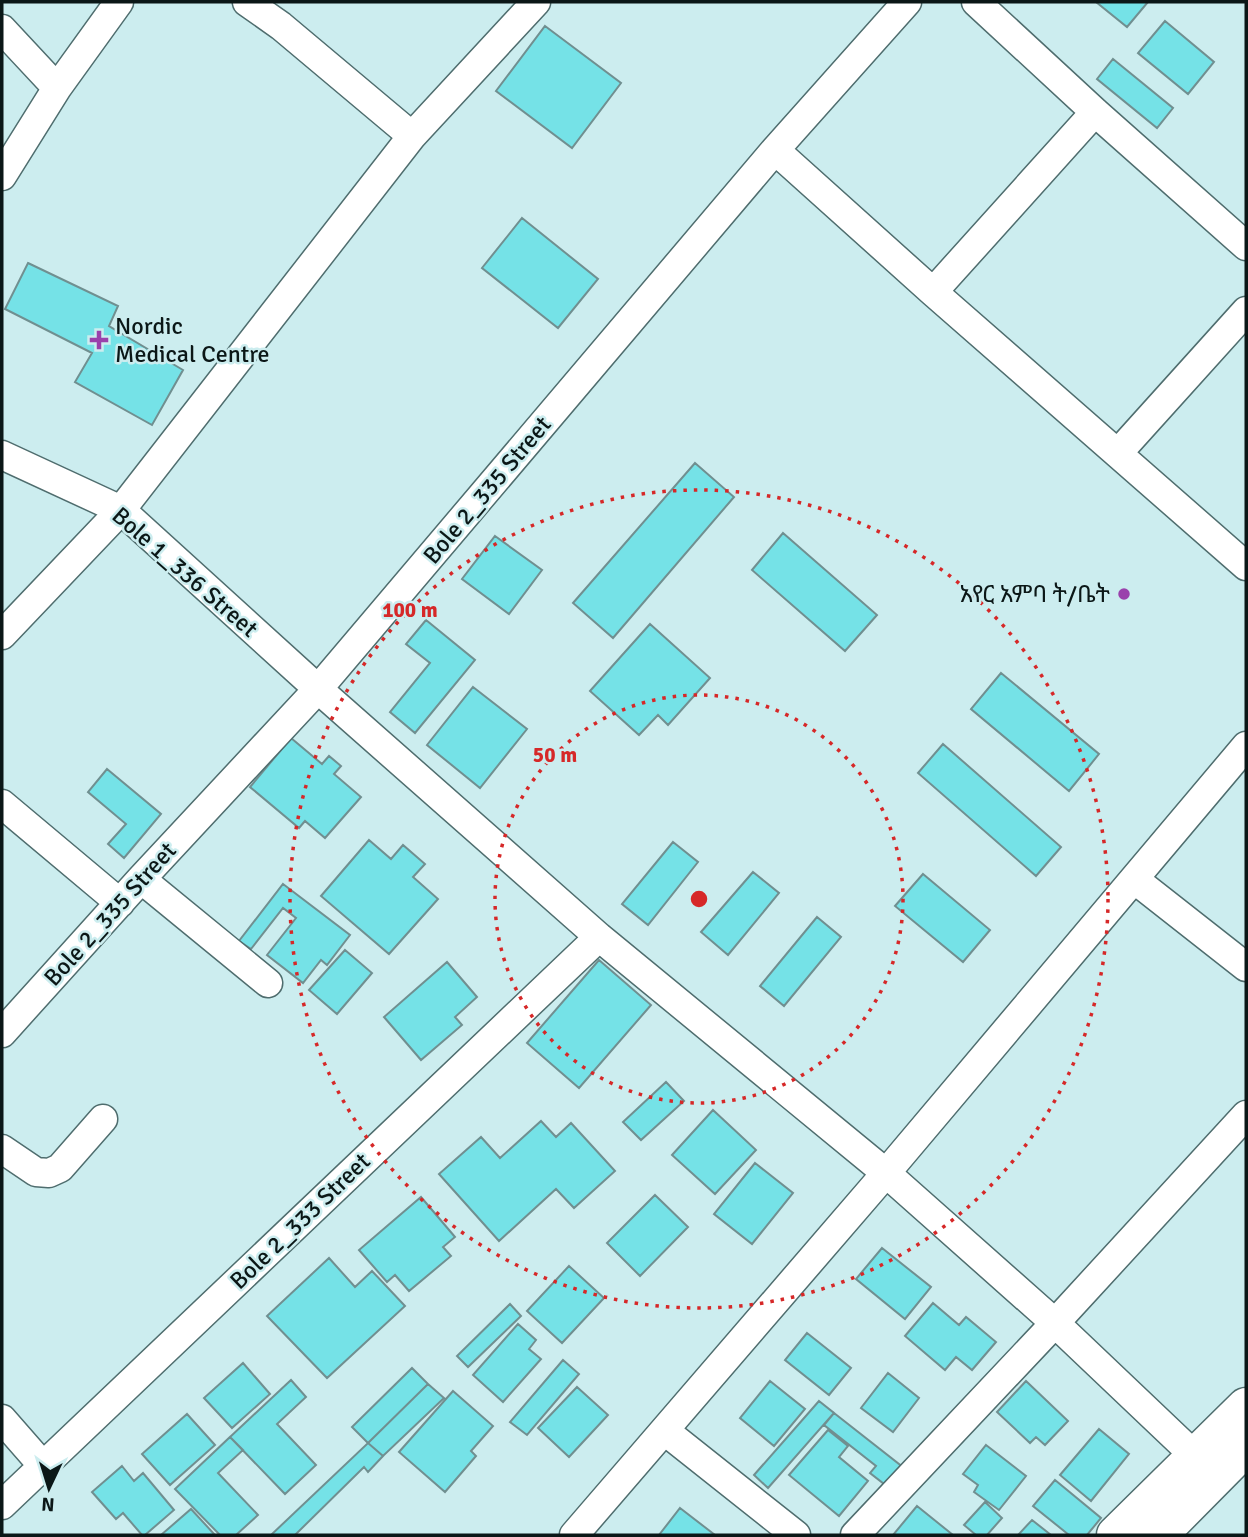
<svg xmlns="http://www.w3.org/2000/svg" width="1248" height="1537" font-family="Signika,'Noto Sans Ethiopic',sans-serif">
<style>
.building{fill:#75e2e7;stroke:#708f90;stroke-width:2}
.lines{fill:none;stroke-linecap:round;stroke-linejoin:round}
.street-casing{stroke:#4f6d6e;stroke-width:31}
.primary-casing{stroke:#4f6d6e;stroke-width:41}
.street{stroke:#fff;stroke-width:28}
.primary{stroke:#fff;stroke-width:38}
.ring{fill:none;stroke:#d62828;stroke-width:3.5;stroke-dasharray:3.5 7}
.poi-dot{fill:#9a41ac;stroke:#ccedef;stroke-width:2.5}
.labels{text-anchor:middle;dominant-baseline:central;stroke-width:5;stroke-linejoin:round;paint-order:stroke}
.poi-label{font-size:24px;fill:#0b1717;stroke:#ccedef;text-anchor:start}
.street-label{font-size:24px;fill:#0b1717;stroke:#ccedef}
.centre{fill:#d62828;stroke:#ccedef;stroke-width:3.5}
.ring-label{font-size:21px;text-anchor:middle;font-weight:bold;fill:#d62828;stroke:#ccedef;stroke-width:5;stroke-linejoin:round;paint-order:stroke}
</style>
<rect width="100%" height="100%" fill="#ccedef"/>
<path class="building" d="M1096 2H1148L1127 27Z
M1165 21 1214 62 1188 94 1138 53Z
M545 26 621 83 572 148 496 91Z
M1113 59 1173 108 1157 128 1097 79Z
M522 218 598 279 558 328 482 268Z
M28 263 118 306 109 326 183 370 152 425 75 382 92 353 5 309Z
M695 463 734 497 613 638 573 603Z
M783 533 877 615 845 651 752 570Z
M495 536 542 570 509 614 462 579Z
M426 620 475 660 415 733 390 712 430 663 406 644Z
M650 624 710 678 668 725 658 715 639 735 590 691Z
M1001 673 1099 754 1069 791 971 709Z
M473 687 527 729 480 788 427 745Z
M291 738 322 764 329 756 341 766 334 774 361 797 325 838 305 821 299 828 250 787Z
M943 744 1061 847 1036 876 918 773Z
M107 769 161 814 124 858 108 844 126 824 88 792Z
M369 840 391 859 403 845 425 864 413 877 438 899 389 954 321 896Z
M673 842 698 862 648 925 622 904Z
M753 872 779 893 728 955 701 932Z
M923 874 990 930 963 962 895 906Z
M283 884 350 935 327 965 321 960 303 983 267 955 296 918 283 908 251 949 239 941Z
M817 917 841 937 784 1006 760 986Z
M345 950 372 973 337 1014 309 990Z
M599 960 651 1005 579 1088 527 1043Z
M447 962 477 997 455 1017 462 1025 421 1060 384 1017Z
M666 1082 684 1101 641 1140 623 1122Z
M713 1110 756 1150 715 1194 672 1155Z
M541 1121 556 1137 571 1123 615 1171 574 1208 556 1189 499 1241 439 1174 481 1137 500 1158Z
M755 1163 793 1193 752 1244 714 1214Z
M655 1195 688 1227 640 1276 607 1243Z
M421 1197 455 1237 443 1247 451 1256 409 1291 395 1275 387 1282 359 1250Z
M882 1248 931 1287 905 1319 856 1279Z
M329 1258 355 1287 372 1271 405 1306 327 1378 267 1316Z
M569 1266 604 1298 562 1343 527 1311Z
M933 1303 959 1325 966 1317 996 1342 972 1370 956 1357 945 1370 905 1336Z
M510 1304 521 1316 468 1367 457 1356Z
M518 1324 536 1340 529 1349 541 1359 503 1402 473 1375Z
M807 1333 851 1368 829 1395 785 1360Z
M563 1360 579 1374 527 1435 510 1422Z
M243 1363 270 1394 232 1428 204 1398Z
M412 1368 428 1384 368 1443 352 1427Z
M888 1373 919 1398 893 1432 861 1408Z
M291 1380 306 1397 277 1424 316 1465 285 1494 230 1437Z
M770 1381 805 1409 774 1446 740 1418Z
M1026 1381 1068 1421 1045 1445 1036 1437 1030 1443 997 1412Z
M428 1384 444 1398 383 1456 368 1443Z
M577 1387 608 1415 569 1457 538 1428Z
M453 1391 493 1426 471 1451 476 1456 445 1492 399 1452Z
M819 1401 834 1413 768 1488 754 1475Z
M834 1413 904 1468 888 1487 870 1473 876 1466 824 1425Z
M187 1414 215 1445 170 1485 142 1454Z
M1099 1429 1129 1454 1091 1501 1060 1475Z
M828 1430 848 1446 839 1457 868 1481 839 1516 789 1475Z
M230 1437 243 1450 218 1473 258 1515 236 1535H220L175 1489Z
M368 1443 383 1456 368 1472 364 1467 295 1535H271Z
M986 1445 1026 1476 999 1510 974 1492 978 1485 963 1474Z
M122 1466 134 1481 143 1473 174 1510 145 1535H142L123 1513 116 1519 92 1492Z
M1055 1480 1101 1518 1087 1535H1069L1033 1506Z
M985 1502 1002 1518 987 1535H976L964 1525Z
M917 1506 953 1535H893Z
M680 1508 715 1535H659Z
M191 1509 215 1535H161Z
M1032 1520 1051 1535H1018Z"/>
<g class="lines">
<g class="street-casing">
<path id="street" d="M247 2 281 26 412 136
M976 2 1095 112 1246 246
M2 29 57 88
M775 150 933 292 1246 566
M2 176 57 88 119 2
M933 292 1095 112
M1118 453 1246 311
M2 455 121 510 318 689 599 937 886 1173 1055 1323 1196 1457
M2 635 121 510 412 136 536 2
M2 804 120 903
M141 879 268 983
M1134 879 1246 967
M2 1033 141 879 318 689 775 150 907 2
M2 1149 36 1172 49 1173 60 1168 103 1119
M2 1419 44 1467
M665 1431 796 1535
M2 1505 599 937
M574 1535 886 1173 1246 746
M855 1535 1055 1323 1246 1115"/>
</g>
<g class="primary-casing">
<path id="primary" d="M1116 1535 1246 1407
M1158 1535 1246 1446"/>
</g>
<use href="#street" class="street"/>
<use href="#primary" class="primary"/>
</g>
<g class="ring">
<circle cx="699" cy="899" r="204"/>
<circle cx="699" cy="899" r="409"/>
</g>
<g class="poi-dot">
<path d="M95.5 329.5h7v7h7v7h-7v7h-7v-7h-7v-7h7z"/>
<circle cx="1124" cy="594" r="7"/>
</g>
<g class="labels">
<g class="poi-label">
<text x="115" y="326">Nordic<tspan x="115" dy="28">Medical Centre</tspan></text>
<text x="1110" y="594" text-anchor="end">አየር አምባ ት/ቤት</text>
</g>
<g class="street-label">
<text transform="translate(487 490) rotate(-50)">Bole 2_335 Street</text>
<text transform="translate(185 572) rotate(41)">Bole 1_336 Street</text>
<text transform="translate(110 914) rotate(-48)">Bole 2_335 Street</text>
<text transform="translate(300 1221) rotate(-44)">Bole 2_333 Street</text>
</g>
</g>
<circle cx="699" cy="899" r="10" class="centre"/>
<g class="ring-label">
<text x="410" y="617">100 m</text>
<text x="555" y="762">50 m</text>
</g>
<rect width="1248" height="1537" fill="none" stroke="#0b1717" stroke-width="7"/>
<g transform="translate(49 1488) rotate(184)" stroke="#ccedef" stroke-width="5" paint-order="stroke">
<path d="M0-5L12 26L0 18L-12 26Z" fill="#0b1717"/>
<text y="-10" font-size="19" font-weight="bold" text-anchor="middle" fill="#0b1717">N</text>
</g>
</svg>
